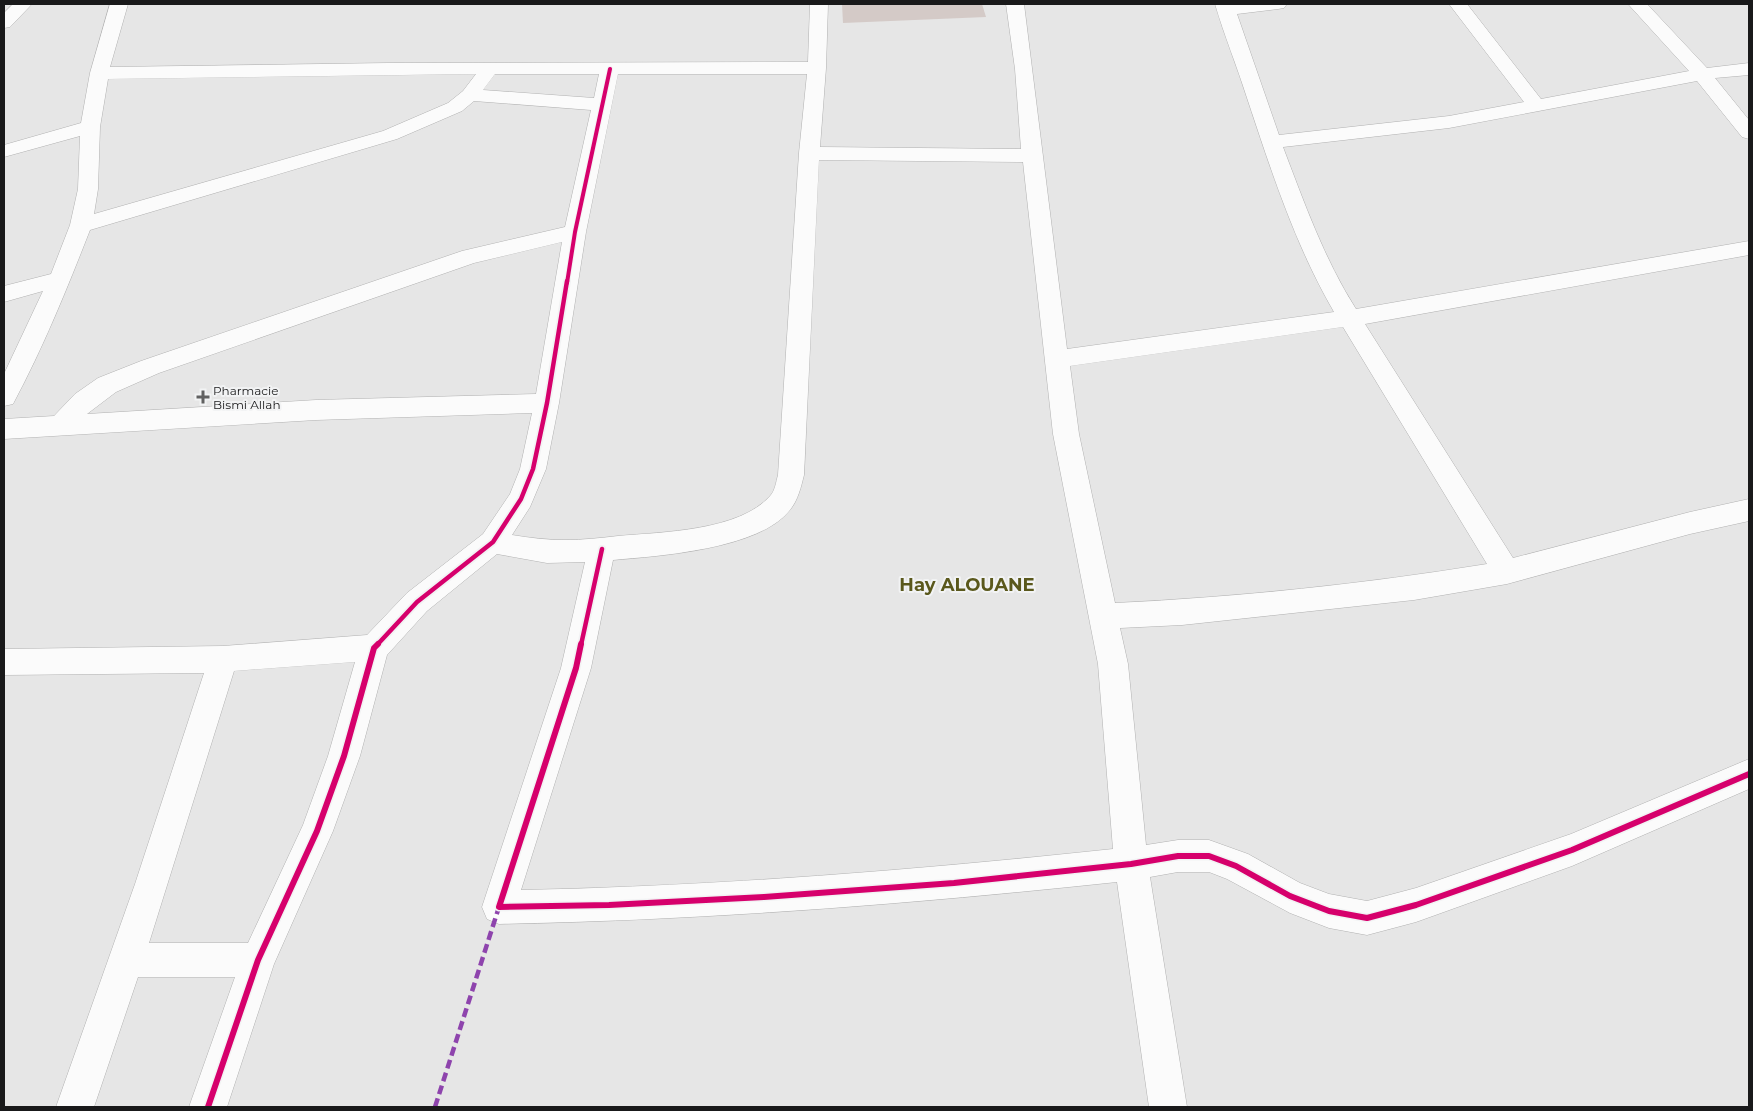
<svg xmlns="http://www.w3.org/2000/svg" width="1753" height="1111" font-family="Montserrat,sans-serif">
<style>
.building{fill:#d4cac7}
.lines{fill:none;stroke-linecap:round;stroke-linejoin:round}
.minor-casing{stroke:#b1b1b1;stroke-width:1}
.minor{fill:#fbfbfb;fill-rule:evenodd}
.quiet{stroke:#8e44ad;stroke-width:4.5;stroke-dasharray:9 4.5;stroke-linecap:butt}
.cycleway-far2-casing{stroke:#f2f3f4;stroke-width:6}
.cycleway-far1-casing{stroke:#f2f3f4;stroke-width:8}
.cycleway-casing{stroke:#f2f3f4;stroke-width:9}
.cycleway-far2{stroke:#d6006c;stroke-width:4}
.cycleway-far1{stroke:#d6006c;stroke-width:4.5}
.cycleway{stroke:#d6006c;stroke-width:6}
.poi-dot{fill:#616161;stroke:#f2f3f4;stroke-width:2}
.labels{text-anchor:middle;dominant-baseline:central;stroke-width:4;stroke-linejoin:round;paint-order:stroke}
.poi-label{font-size:12px;fill:#19191a;stroke:#f2f3f4;text-anchor:start}
.district-label{font-size:18px;font-weight:bold;fill:#5a581c;stroke:#f2f3f4}
</style>
<rect width="100%" height="100%" fill="#e6e6e6"/>
<path class="building" d="M842 4H982L986 17 843 23Z"/>
<g class="lines">
<g class="minor-casing">
<path id="minor" d="M13 4H32L10 27 4 28V13Z
M110 4H128L110 67 388 63 808 62 810 4H828L826 68 820 147 1021 149 1015 69 1006 4H1024L1067 349 1334 312C1295 245 1271 170 1247 98 1237 66 1224 35 1215 4H1287L1284 8 1278 9 1237 14 1279 135 1449 116 1524 102 1449 4H1467L1541 99 1689 71 1628 4H1647L1707 68 1749 63V75L1715 78 1749 120V139L1742 137 1697 81 1449 128 1283 147C1304 202 1324 259 1356 309L1749 241V255L1365 324 1513 558 1690 512 1749 499V521L1690 534 1507 584 1414 600 1182 625 1120 628 1128 664 1146 845 1178 840H1209L1248 854 1300 883 1329 894 1367 901 1416 888 1571 834 1749 759V789L1572 866 1416 922 1367 935 1329 928 1290 913 1227 879 1209 872H1178L1150 877 1187 1107H1149L1117 882C911 904 706 920 499 924L487 919 482 907 561 668 585 562 547 563 497 554 427 611 387 655 360 756 333 831 274 964 227 1107H189L235 977H138L94 1107H56L135 884 204 673 4 675V649L223 646 367 635 407 593 483 534 510 494 520 469 532 413 316 420 4 439V419L54 416 75 394 98 378 141 361 462 251 565 227 591 110 474 101 462 111 397 139 90 230C67 289 43 348 13 404L4 406V374L43 291 4 302V286L51 274 70 225 78 189 80 136 4 157V145L81 123 90 73ZM476 74 463 91 448 103 383 131 94 214 98 189 100 127 108 79ZM495 74H599L594 98 483 90ZM618 74H807L799 153 778 475C776 482 775 491 770 496 739 531 663 532 618 536 601 538 583 540 565 540 548 540 530 538 512 535L530 507 546 469 559 403 586 232ZM819 160 1023 162 1053 434 1098 664 1113 849C916 870 719 886 521 890L591 668 613 560C660 556 760 549 790 510 798 500 801 487 804 475ZM562 242 536 394 316 400 87 414 116 392 159 373 474 263ZM1343 327 1487 564C1364 584 1239 597 1115 603L1079 434 1070 366ZM355 662 328 756 303 825 248 943H149L234 671Z"/>
</g>
<use href="#minor" class="minor"/>
<path class="quiet" d="M435 1107 499 907"/>
<g class="cycleway-far2-casing">
<path id="cycleway-far2" d="M567 283 575 232 610 69"/>
</g>
<g class="cycleway-far1-casing">
<path id="cycleway-far1" d="M377 645 417 602 493 542 521 499 533 469 547 403 567 281
M581 645 602 549"/>
</g>
<g class="cycleway-casing">
<path id="cycleway" d="M581 644 576 668 499 907 609 905 764 897 954 883 1131 864 1178 856H1209L1236 866 1290 896 1329 911 1367 918 1416 905 1572 850 1749 774
M208 1107 258 960 317 831 344 756 374 648 378 644"/>
</g>
<use href="#cycleway-far2" class="cycleway-far2"/>
<use href="#cycleway-far1" class="cycleway-far1"/>
<use href="#cycleway" class="cycleway"/>
</g>
<path class="poi-dot" d="M200.5 389.5h5v5h5v5h-5v5h-5v-5h-5v-5h5z"/>
<g class="labels">
<g class="poi-label">
<text x="213" y="390">Pharmacie<tspan x="213" dy="14">Bismi Allah</tspan></text>
</g>
<g class="district-label">
<text x="967" y="585">Hay ALOUANE</text>
</g>
</g>
<rect width="1753" height="1111" fill="none" stroke="#19191a" stroke-width="10"/>
</svg>
